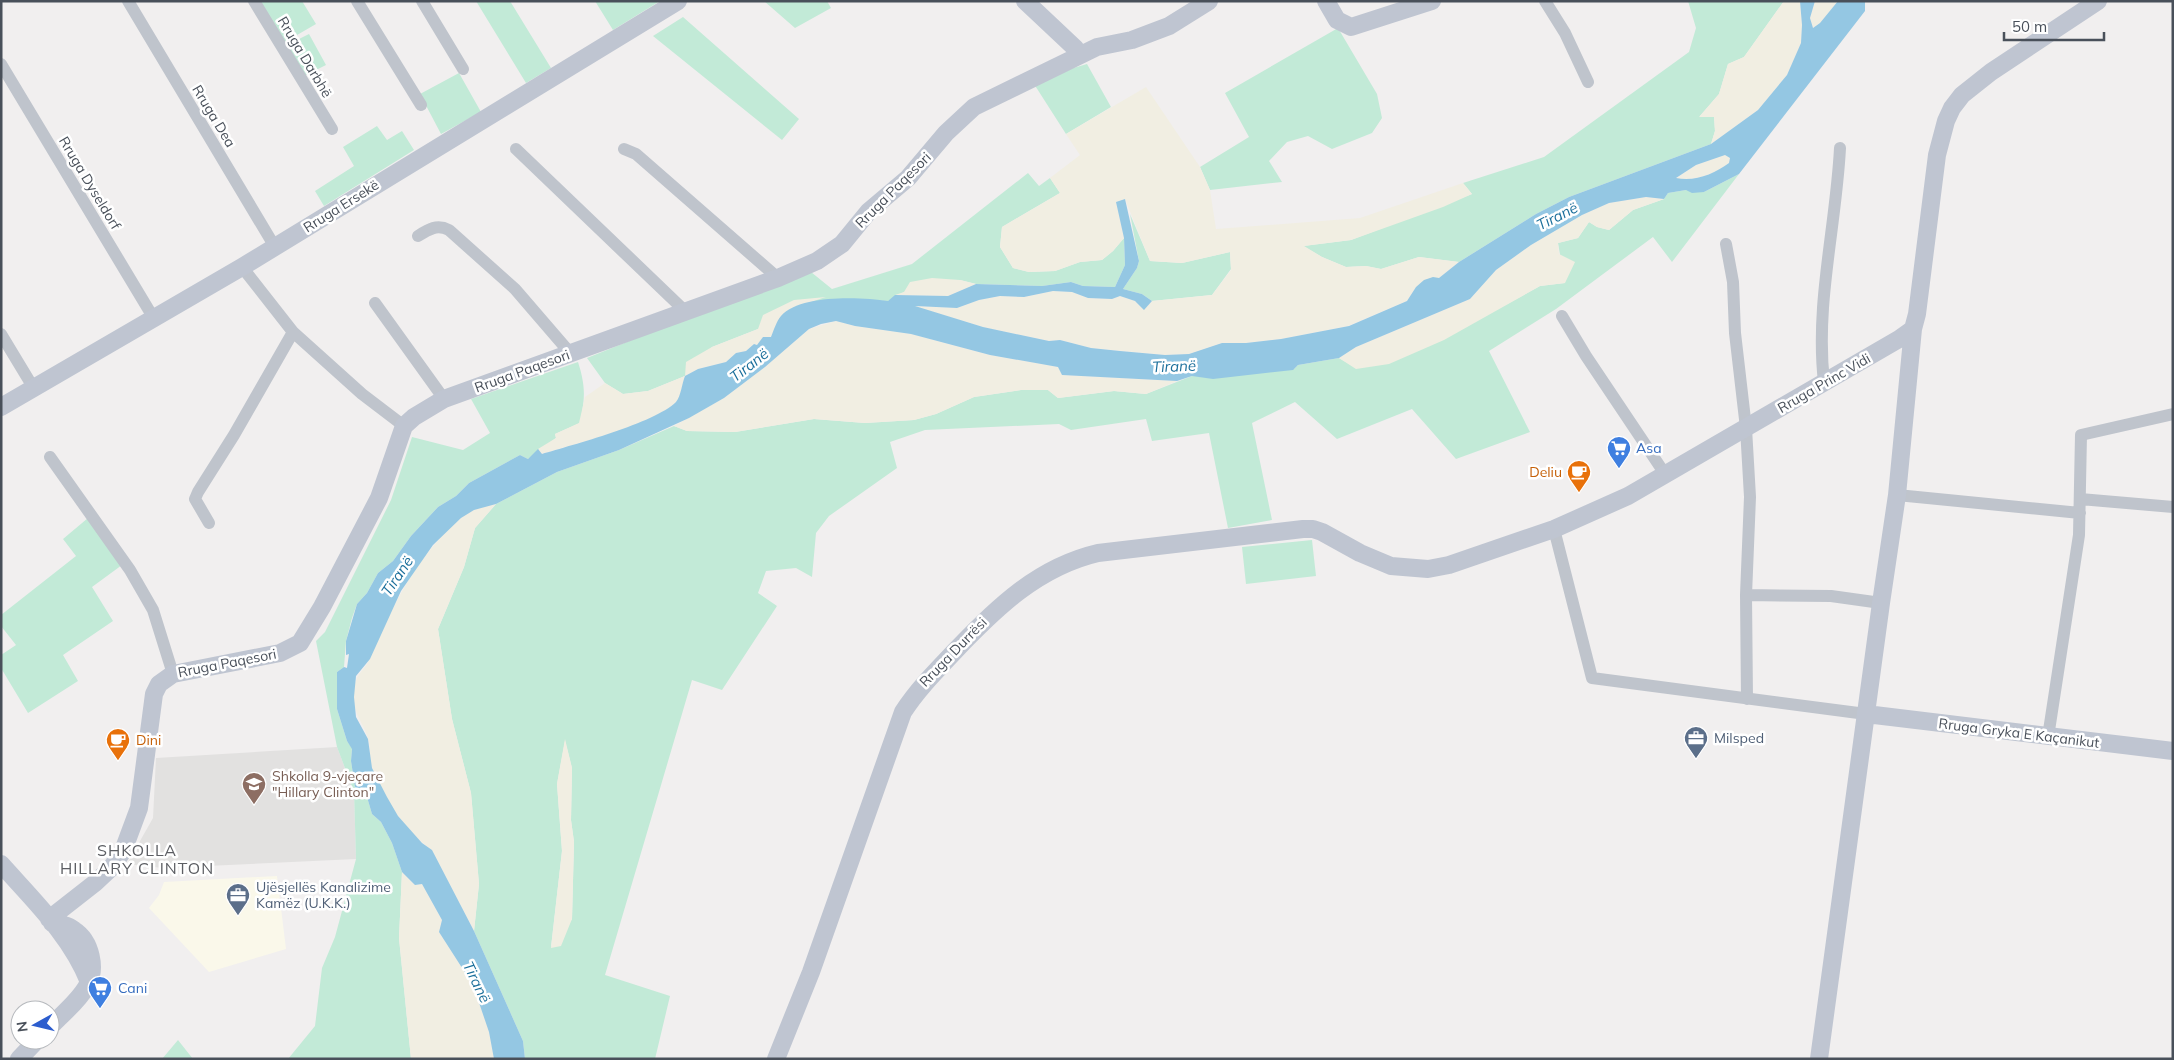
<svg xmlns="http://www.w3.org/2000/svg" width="2174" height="1060" font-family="Mulish,sans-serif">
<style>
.commercial{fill:#faf8ea}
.education{fill:#e2e1e0}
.green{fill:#c2ead7;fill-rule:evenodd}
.sand{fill:#f1eee2}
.water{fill:#94c7e3;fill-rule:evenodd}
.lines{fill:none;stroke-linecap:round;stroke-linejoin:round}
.street{stroke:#bfc4cc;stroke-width:12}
.secondary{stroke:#bfc5d1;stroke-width:18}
.labels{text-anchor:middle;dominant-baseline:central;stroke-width:5;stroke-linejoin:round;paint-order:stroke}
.street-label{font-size:14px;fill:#49505a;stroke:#fff}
.shop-label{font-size:14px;fill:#366cbe;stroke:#fff;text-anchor:start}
.food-label{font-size:14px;fill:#c56008;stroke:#fff;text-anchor:end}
.service-label{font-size:14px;fill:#4e5e75;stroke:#fff;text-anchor:start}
.education-label{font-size:14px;fill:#785e54;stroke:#fff;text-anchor:start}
.water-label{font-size:15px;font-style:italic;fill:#1b6f9b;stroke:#fff}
.quarter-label{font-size:16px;letter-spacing:1px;fill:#5c5e63;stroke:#fff}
</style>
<rect width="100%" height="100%" fill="#f1efef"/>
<path class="commercial" d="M277 876 286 949 209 972 149 908 159 895 164 882Z"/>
<path class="education" d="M337 747 354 792 356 859 163 868 127 864 153 818 156 758Z"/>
<path class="green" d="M260 1H302L316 24 285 42Z
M476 1H510L551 68 526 83Z
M595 1H660L613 30Z
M764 1H827L831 8 795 28Z
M1688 1H1784L1744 57 1728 64 1719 94 1700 116 1714 117 1715 131 1711 144 1569 197 1536 214 1459 262 1419 257 1381 269 1366 266 1346 267 1322 257 1303 246 1351 240 1472 194 1463 183 1544 157 1689 52 1696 28Z
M683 17 799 119 782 140 653 36Z
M1338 28 1377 94 1382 118 1372 133 1332 149 1308 136 1287 142 1269 161 1282 182 1210 190 1200 167 1249 137 1225 93Z
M309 34 326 65 304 76 287 45Z
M1087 64 1111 107 1066 134 1034 84 1070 69Z
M459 73 481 112 441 134 420 94Z
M377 126 387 140 402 131 414 150 324 206 315 191 354 166 343 147Z
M1028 173 1039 186 1050 178 1060 193 1002 227 1000 247 1013 268 1029 272 1055 271 1080 262 1102 260 1113 251 1124 238 1125 265 1115 287 1083 286 1071 282 1042 286 976 284 960 280 904 292 888 301 859 300 758 329 712 347 685 376 648 391 623 394 605 383 587 358 699 313 811 272 832 289 912 264Z
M1739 174 1672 262 1653 237 1556 309 1489 351 1530 432 1456 459 1412 409 1337 439 1295 402 1252 423 1272 520 1228 528 1209 433 1152 441 1146 419 1071 430 1059 424 925 430 890 442 897 468 829 516 816 533 812 577 796 568 766 571 758 593 777 606 722 690 692 680 605 975 670 996 655 1059H525L523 1041 474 931 479 884 471 793 452 719 438 629 464 567 475 528 496 504 557 472 619 450 674 426 687 431 735 432 814 419 865 423 914 420 936 414 974 397 1021 390H1048L1058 398 1114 391 1146 394 1192 376 1294 369 1298 365 1339 358 1356 368 1507 304 1540 286 1565 283 1558 243 1578 238 1589 222 1597 227 1609 230 1633 210 1664 199 1668 193 1686 190 1704 192ZM565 741 572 768 571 820 574 842 572 919 551 947 562 851 557 784Z
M1130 214 1150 261 1182 263 1230 252 1231 269 1212 295 1152 301 1142 294 1123 289 1137 268 1139 261Z
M578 362C586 387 585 398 580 423L555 434 556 438 528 459 520 455 469 483 456 496 438 507 411 536 393 561 378 573 367 593 357 604 352 618 346 641 344 667 337 672V709L347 741 352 748 351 761 355 787 367 797 372 814 381 822 392 843 402 872 399 938 411 1059H288L315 1026 322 968 335 937 356 859 354 792 337 747 316 641 325 632 391 500 412 437 463 450 490 433 471 399Z
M88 518 122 565 92 587 113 621 63 655 78 681 28 713 1 668V655L16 645 1 626V615L76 556 63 539Z
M1312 540 1316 576 1246 584 1242 547Z
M178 1040 193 1059H162Z"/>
<path class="sand" d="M1784 1H1800L1802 25 1801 43 1787 75 1758 110 1711 144 1715 131 1714 117H1699L1719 94 1728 64 1744 57Z
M1815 1H1838L1820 23 1813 28 1810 18Z
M1146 87 1200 167 1210 190 1216 229 1360 218 1463 183 1472 194 1443 207 1351 240 1304 246 1322 257 1346 267 1366 266 1381 269 1419 257 1459 262 1439 278 1416 287 1407 301 1348 326 1281 339 1246 343H1222L1189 354 1165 355 1091 348 1060 340 1049 341 983 327 913 306 957 308 979 300 1000 296 1024 297 1053 291 1072 292 1088 298 1112 299 1120 296 1135 301 1144 309 1152 301 1212 295 1231 270 1230 252 1182 263 1150 261 1125 199 1116 202 1124 238 1113 251 1102 260 1080 262 1055 271 1029 272 1013 268 1000 247 1002 227 1060 193 1050 178 1080 155 1066 134Z
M1725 155 1730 158 1729 163C1713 175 1695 181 1675 179L1696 165Z
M1646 197 1664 199 1633 210 1609 230 1597 227 1589 222 1578 238 1558 243 1559 254 1575 262 1565 283 1540 286 1444 340 1389 364 1356 369 1339 358 1356 347 1470 299 1496 270 1531 245 1582 215 1609 203Z
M932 278 960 280 976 284 948 296 895 295 904 292 910 282Z
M826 297C804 304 780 313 771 337L757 345 754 344 746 351 736 353 726 362 698 369 685 376C683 383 681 396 676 402 655 424 572 445 541 454L538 449 556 438 555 434 579 423 585 397 605 383 623 394 648 391 685 376 686 362 712 347 758 329 763 315 794 300Z
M836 321 855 326 911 334 990 355 1058 367 1062 375 1177 381 1146 394 1114 391 1058 398 1048 390H1021L974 397 936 414 914 420 865 423 814 419 735 432 687 431 674 426 724 398 765 367 809 329Z
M496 504 475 528 464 567 438 629 452 719 471 793 479 884 474 931 432 850C406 832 382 798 372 768 369 759 371 748 368 738 363 723 353 713 354 696 354 671 364 674 371 656 391 610 411 567 447 531 455 523 463 515 474 510 480 507 489 506 496 504Z
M565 739 572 768 571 820 574 842 572 919 561 946 551 948 562 851 557 784Z
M402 872 415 885 422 884 442 920 439 932 473 985 489 1032 494 1059H411L399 938Z"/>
<path class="water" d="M1800 1H1815L1810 18 1813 28 1820 23 1838 1H1865V11L1739 174 1704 192 1692 193 1686 190 1668 193 1664 199 1646 197 1609 203 1582 215 1531 245 1496 270 1470 299 1356 347 1339 358 1298 365 1293 370 1213 379 1192 376 1177 381 1062 375 1058 367 990 355 911 334 855 326 836 321 821 324 809 329 765 367 724 398 689 418 619 450 557 472 496 504 474 510 461 518 433 545 401 591 370 659 356 676 354 697 356 717 368 739 372 768 387 797 398 816 422 843 432 850 474 931 523 1041 525 1059H494L489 1032 473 985 439 932 442 920 422 884 415 885 402 872 392 843 381 822 372 814 367 797 355 787 351 761 352 749 347 741 337 709V672L344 667 347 668 349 654 346 655V641L357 604 367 593 378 573 393 561 411 536 438 507 456 496 469 483 520 455 528 459 538 449 542 454C572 445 655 423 676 402 681 396 682 383 685 376L698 369 726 362 736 353 746 351 754 344 757 345 763 337H771C774 330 776 322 781 316 800 294 861 297 888 301L895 295 948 296 976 284 1042 286 1071 282 1083 286 1115 287 1125 265 1124 238 1116 202 1125 199 1139 261 1137 268 1123 289 1142 294 1152 301 1144 310 1135 301 1120 296 1112 299 1088 298 1072 292 1053 291 1024 297 1000 296 979 300 957 308 915 306 983 327 1049 341 1060 340 1091 348 1120 351 1165 355 1189 354 1222 343H1246L1281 339 1349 326 1407 301 1416 287 1424 280 1433 277 1439 278 1459 262 1536 214 1569 197 1711 144 1758 110 1787 75 1801 43 1802 25ZM1725 155 1730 158 1729 163C1714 174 1695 182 1676 178L1696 165Z"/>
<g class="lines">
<path class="street" d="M128 1 275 247
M254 1 332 129
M357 1 421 105
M422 1 463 69
M1545 1 1565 33 1588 82
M1 64 153 317
M516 149 685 311
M624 149 636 154 778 278
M418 236C429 229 437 224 449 230L515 289 571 354
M1726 244 1733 282 1735 333 1746 428 1750 497 1746 595 1747 699
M242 267 293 332 362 394 404 426
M375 303 444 399
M1562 316 1586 356 1665 474
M1 334 33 387
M1824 382C1815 304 1836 227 1840 148
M50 457 130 570 153 610 173 674
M1897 495 2080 513
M2080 499 2173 507
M209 523 195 499 198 492 234 435 293 332
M1554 529 1592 678 1866 714
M1746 595 1831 596 1881 603
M2048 737 2079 535 2081 435 2173 414"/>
<path class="secondary" d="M1025 1 1075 48 1079 55
M1326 1 1337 20 1351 27 1432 1
M1 407 242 267 678 1
M1866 714 2173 751
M1 864C33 900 71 936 89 982
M49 919 95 883 111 868 123 851 139 808 154 694 159 684 173 674 280 653 300 643 322 607 379 498 404 426 414 417 444 399 778 278 817 261 842 244 869 211 908 178 946 133 974 107 1097 47 1132 40 1169 26 1209 1
M50 1027C62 1014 78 1002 87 986 97 969 91 941 74 930 68 925 60 924 52 923
M19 1059 37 1040
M776 1059 811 972 903 712C918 689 936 671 955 651 996 608 1038 567 1098 553L1303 529H1313L1322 532 1360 553 1391 566 1428 569 1449 565 1554 529 1628 496 1899 339 1913 329 1917 314 1937 155 1946 121 1952 108 1962 95 1991 72 2098 1
M1819 1059 1881 603 1897 495 1913 329"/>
</g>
<defs>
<g id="supermarket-pin" transform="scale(1.25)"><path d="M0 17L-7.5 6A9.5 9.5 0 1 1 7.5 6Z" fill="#3f7fe0" stroke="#fff"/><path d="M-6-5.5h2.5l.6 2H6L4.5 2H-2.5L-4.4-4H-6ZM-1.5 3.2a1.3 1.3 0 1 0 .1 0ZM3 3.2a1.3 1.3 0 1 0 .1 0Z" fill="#fff"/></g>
<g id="cafe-pin" transform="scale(1.25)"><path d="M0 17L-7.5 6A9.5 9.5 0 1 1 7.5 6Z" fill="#e8710a" stroke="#fff"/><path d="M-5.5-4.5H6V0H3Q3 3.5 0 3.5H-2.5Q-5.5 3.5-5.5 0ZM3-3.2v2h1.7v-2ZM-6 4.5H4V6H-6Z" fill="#fff"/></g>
<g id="office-pin" transform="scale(1.25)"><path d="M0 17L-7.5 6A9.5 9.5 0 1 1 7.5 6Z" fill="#5c6f8a" stroke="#fff"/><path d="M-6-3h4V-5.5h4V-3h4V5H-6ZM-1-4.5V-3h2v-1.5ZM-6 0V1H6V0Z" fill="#fff"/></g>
<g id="school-pin" transform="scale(1.25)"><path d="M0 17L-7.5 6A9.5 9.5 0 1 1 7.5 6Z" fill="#8d6e63" stroke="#fff"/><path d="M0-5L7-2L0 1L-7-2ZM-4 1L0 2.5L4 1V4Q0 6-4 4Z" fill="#fff"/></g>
</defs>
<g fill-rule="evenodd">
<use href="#supermarket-pin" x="1619" y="448"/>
<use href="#cafe-pin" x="1579" y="472"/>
<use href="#office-pin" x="1696" y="738"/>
<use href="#cafe-pin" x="118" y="740"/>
<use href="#school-pin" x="254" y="784"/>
<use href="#office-pin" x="238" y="895"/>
<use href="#supermarket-pin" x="100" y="988"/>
</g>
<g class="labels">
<g class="street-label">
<text transform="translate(305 57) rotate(59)">Rruga Darbhë</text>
<text transform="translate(214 116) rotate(59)">Rruga Dea</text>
<text transform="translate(90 183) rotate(59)">Rruga Dyseldorf</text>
<text transform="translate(893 190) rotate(-45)">Rruga Paqesori</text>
<text transform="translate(341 206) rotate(-32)">Rruga Ersekë</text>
<text transform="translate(522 371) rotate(-20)">Rruga Paqesori</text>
<text transform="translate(1824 383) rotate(-30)">Rruga Princ Vidi</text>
<text transform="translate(953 652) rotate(-46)">Rruga Durrësi</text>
<text transform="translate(227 663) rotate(-11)">Rruga Paqesori</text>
<text transform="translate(2019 733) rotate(7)">Rruga Gryka E Kaçanikut</text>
</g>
<g class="shop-label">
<text x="1636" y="448">Asa</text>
<text x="118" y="988">Cani</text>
</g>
<g class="food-label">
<text x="1562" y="472">Deliu</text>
<text x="136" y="740" text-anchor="start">Dini</text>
</g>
<g class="service-label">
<text x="1714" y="738">Milsped</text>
<text x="256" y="887">Ujësjellës Kanalizime<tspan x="256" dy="16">Kamëz (U.K.K.)</tspan></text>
</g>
<g class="education-label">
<text x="272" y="776">Shkolla 9-vjeçare<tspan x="272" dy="16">"Hillary Clinton"</tspan></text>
</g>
<g class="water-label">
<text transform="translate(1557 216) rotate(-27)">Tiranë</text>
<text transform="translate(749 365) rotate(-38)">Tiranë</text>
<text transform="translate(1174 366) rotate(-2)">Tiranë</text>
<text transform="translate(397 576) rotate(-56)">Tiranë</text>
<text transform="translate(477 982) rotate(64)">Tiranë</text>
</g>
<g class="quarter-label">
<text x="137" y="850">SHKOLLA<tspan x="137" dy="18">HILLARY CLINTON</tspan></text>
</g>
</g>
<rect width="2174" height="1060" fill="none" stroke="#49505a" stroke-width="5"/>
<g transform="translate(35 1025) rotate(262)"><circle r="24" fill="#ffffff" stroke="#b6b9bd"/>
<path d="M0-4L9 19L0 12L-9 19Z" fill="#2c5dce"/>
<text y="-8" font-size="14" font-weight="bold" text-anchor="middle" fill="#49505a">N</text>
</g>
<path d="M2004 32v8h100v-8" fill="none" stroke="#49505a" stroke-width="2.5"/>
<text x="2012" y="32" font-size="15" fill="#49505a" stroke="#ffffff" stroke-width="4" paint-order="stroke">50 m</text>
</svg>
